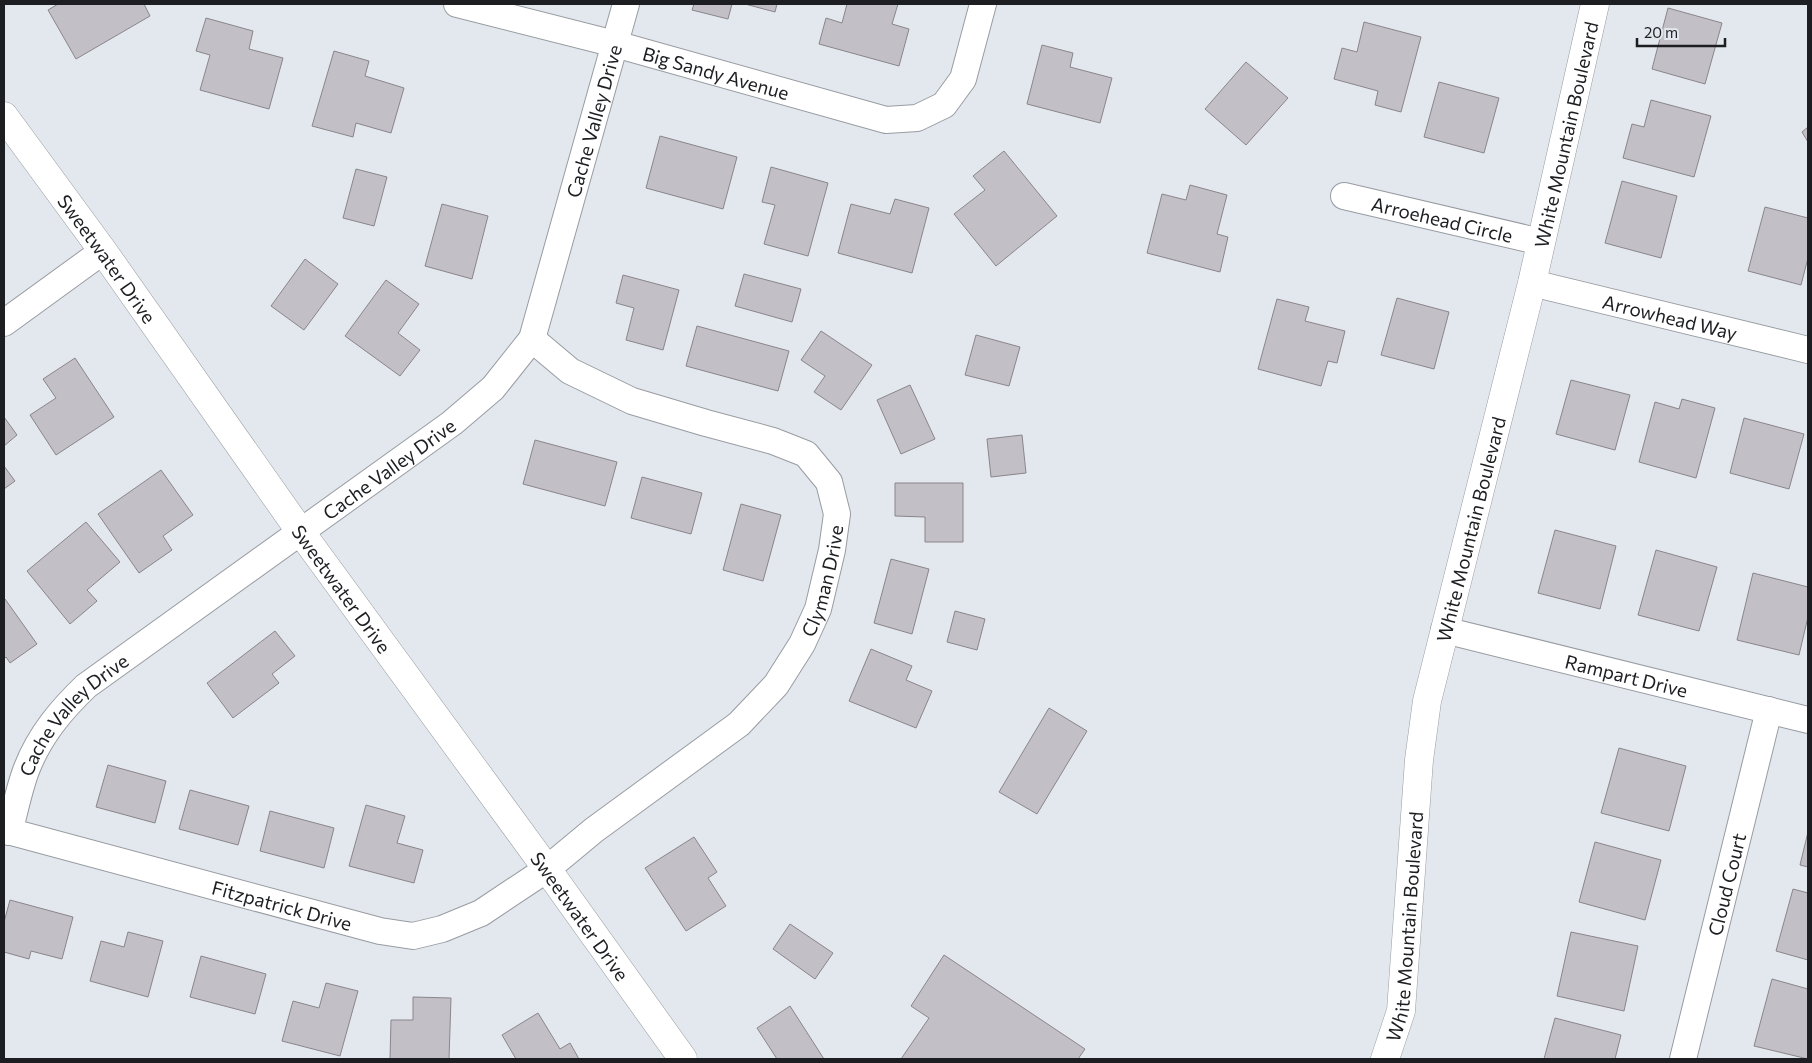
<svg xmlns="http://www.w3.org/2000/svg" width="1812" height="1063" font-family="Commissioner,sans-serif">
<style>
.building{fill:#c3bfc6;stroke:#89858b}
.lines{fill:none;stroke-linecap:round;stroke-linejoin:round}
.street-casing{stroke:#989ca2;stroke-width:28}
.secondary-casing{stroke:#989ca2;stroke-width:29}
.street{stroke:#fff;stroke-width:26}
.secondary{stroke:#fff;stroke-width:28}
.labels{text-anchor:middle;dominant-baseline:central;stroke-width:4;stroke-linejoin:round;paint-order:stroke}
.street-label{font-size:19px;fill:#1d1e21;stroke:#e3e8ee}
</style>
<rect width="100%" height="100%" fill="#e3e8ee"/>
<path class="building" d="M58 4H144L150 16 76 59 48 10Z
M694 4H732L728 19 692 10Z
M745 4H777L775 12Z
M847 4H898L892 24 909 29 899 66 819 44 826 18 842 23Z
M1668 8 1722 23 1705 84 1652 69Z
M206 18 253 31 249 49 283 58 269 109 200 90 210 55 196 51Z
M1364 22 1421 37 1401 112 1375 105 1378 91 1334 79 1342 48 1357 52Z
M1042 45 1073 53 1070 67 1112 78 1100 123 1027 104Z
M334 51 369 61 365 76 404 88 391 133 356 123 353 137 312 126Z
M1246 62 1288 98 1246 145 1205 109Z
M1439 82 1499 98 1484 153 1424 137Z
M1651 100 1711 116 1694 177 1623 158 1632 124 1644 127Z
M1808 127V142L1802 132Z
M660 136 737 157 723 209 646 188Z
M1004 151 1057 216 996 266 954 214 985 190 973 176Z
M771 167 828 183 808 256 764 244 775 205 762 202Z
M356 169 387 177 374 226 343 218Z
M1622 181 1677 196 1661 258 1605 243Z
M1190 185 1227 195 1217 234 1228 237 1220 272 1147 253 1162 194 1186 200Z
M895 199 929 208 912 273 838 253 851 204 890 214Z
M442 204 488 216 472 279 425 266Z
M1765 207 1808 218V258L1801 285 1748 271Z
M305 259 338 284 304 330 271 306Z
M744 274 801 289 792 322 735 306Z
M623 275 679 290 663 350 626 340 634 308 616 303Z
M386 280 419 304 398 333 420 350 400 376 345 336Z
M1397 298 1449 312 1434 369 1381 355Z
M1277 299 1309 307 1305 321 1345 331 1337 363 1328 361 1321 386 1258 369Z
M697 326 789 351 778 391 686 366Z
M821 331 872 365 841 410 814 392 825 376 801 360Z
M976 335 1020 347 1009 386 965 375Z
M75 358 114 417 56 455 30 415 56 398 43 379Z
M1571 380 1630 395 1615 450 1556 434Z
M910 385 935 439 901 454 877 400Z
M1682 399 1715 408 1696 478 1639 462 1655 402 1679 409Z
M4 417 17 435 4 446Z
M1744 418 1804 434 1789 489 1730 473Z
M1022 435 1026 473 991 477 987 439Z
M535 440 617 462 605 506 523 484Z
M4 466 15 481 4 489Z
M161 470 193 515 163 536 172 550 139 573 98 514Z
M642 477 702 493 691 534 631 518Z
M895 483H963V542H925V517L895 516Z
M741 504 781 515 763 581 723 570Z
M86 522 120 562 87 590 97 601 70 624 27 571Z
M1555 530 1616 546 1600 609 1538 593Z
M1656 550 1717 567 1699 631 1638 615Z
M891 559 929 569 912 634 874 623Z
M1753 573 1808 587V617L1799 655 1737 640Z
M5 599 37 644 10 663 6 657 4 659V600Z
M955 611 985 619 977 650 947 642Z
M275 631 295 656 272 674 279 683 233 718 207 683Z
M871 649 912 666 906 680 932 691 916 728 849 701Z
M1049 708 1087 731 1037 814 999 792Z
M1619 748 1686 766 1669 831 1601 813Z
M108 765 166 781 155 823 96 807Z
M190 790 249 806 238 845 179 829Z
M366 805 405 816 397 843 423 850 414 883 349 866Z
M270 811 334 828 324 868 260 851Z
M1808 832V867L1800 865Z
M694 837 717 872 708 878 726 906 686 931 645 868Z
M1595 842 1661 860 1645 920 1579 902Z
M1793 889 1808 893V960L1776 951Z
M10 900 73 917 62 959 31 951 29 959 4 952V922Z
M790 924 833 953 815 979 773 949Z
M128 932 163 941 148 997 90 981 101 941 124 947Z
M1571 932 1638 946 1624 1011 1557 996Z
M944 955 1085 1049 1078 1059H901L929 1018 911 1006Z
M201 956 266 974 255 1014 190 997Z
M1772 979 1808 989V1059L1754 1046Z
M326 983 358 991 340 1056 282 1041 293 1001 319 1008Z
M413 997 451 998 449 1059H390L391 1020H413Z
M790 1006 824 1059H777L757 1028Z
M538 1013 560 1049 570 1043 579 1059H516L502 1035Z
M1555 1018 1621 1035 1615 1059H1544Z"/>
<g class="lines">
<g class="street-casing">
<g id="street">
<path id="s1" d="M457 4 615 44 886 120 917 118 944 105 963 79 983 4"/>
<path id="s2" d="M1344 196 1541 242"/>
<path id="s3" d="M1532 283 1808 350"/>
<path d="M4 323 103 251"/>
<path id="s4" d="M1444 630 1808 720"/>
<path id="s5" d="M4 830 380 931 413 936 442 929 481 913 547 869 594 830 739 724 776 685 802 644 818 609 832 550 837 514 829 482 806 454 773 441 706 423 632 401 570 371 532 339"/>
<path id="s6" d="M9 832C15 811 19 788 27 768 40 735 61 710 86 686L452 423 493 388 532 339 626 4"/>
<path id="s7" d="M1683 1059 1769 710"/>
</g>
</g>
<g class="secondary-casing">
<g id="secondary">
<path id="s8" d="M4 116 103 251 300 531 547 869 683 1059"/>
<path id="s9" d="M1385 1059 1401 1011 1419 760 1427 701 1532 283 1595 4"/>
</g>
</g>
<use href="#street" class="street"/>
<use href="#secondary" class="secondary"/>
</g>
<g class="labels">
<g class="street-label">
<text stroke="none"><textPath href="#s1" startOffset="268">Big Sandy Avenue</textPath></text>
<text stroke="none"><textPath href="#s6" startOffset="962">Cache Valley Drive</textPath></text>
<text stroke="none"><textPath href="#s9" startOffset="945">White Mountain Boulevard</textPath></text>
<text stroke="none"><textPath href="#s2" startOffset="101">Arroehead Circle</textPath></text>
<text stroke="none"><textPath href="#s8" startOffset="176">Sweetwater Drive</textPath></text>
<text stroke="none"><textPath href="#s3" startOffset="142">Arrowhead Way</textPath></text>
<text stroke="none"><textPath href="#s6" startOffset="541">Cache Valley Drive</textPath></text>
<text stroke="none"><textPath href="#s9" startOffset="539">White Mountain Boulevard</textPath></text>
<text stroke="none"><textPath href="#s5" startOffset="984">Clyman Drive</textPath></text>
<text stroke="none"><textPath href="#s8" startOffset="581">Sweetwater Drive</textPath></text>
<text stroke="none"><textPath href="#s4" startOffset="188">Rampart Drive</textPath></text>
<text stroke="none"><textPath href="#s6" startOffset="138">Cache Valley Drive</textPath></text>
<text stroke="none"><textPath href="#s7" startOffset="180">Cloud Court</textPath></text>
<text stroke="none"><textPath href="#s5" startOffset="288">Fitzpatrick Drive</textPath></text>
<text stroke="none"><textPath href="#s8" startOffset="986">Sweetwater Drive</textPath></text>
<text stroke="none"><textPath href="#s9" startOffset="135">White Mountain Boulevard</textPath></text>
</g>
</g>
<rect width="1812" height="1063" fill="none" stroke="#1d1e21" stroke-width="10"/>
<path d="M1637 38v8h88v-8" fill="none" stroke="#1d1e21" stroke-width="2.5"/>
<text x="1644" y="38" font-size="15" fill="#1d1e21" stroke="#e3e8ee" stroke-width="4" paint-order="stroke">20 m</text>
</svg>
